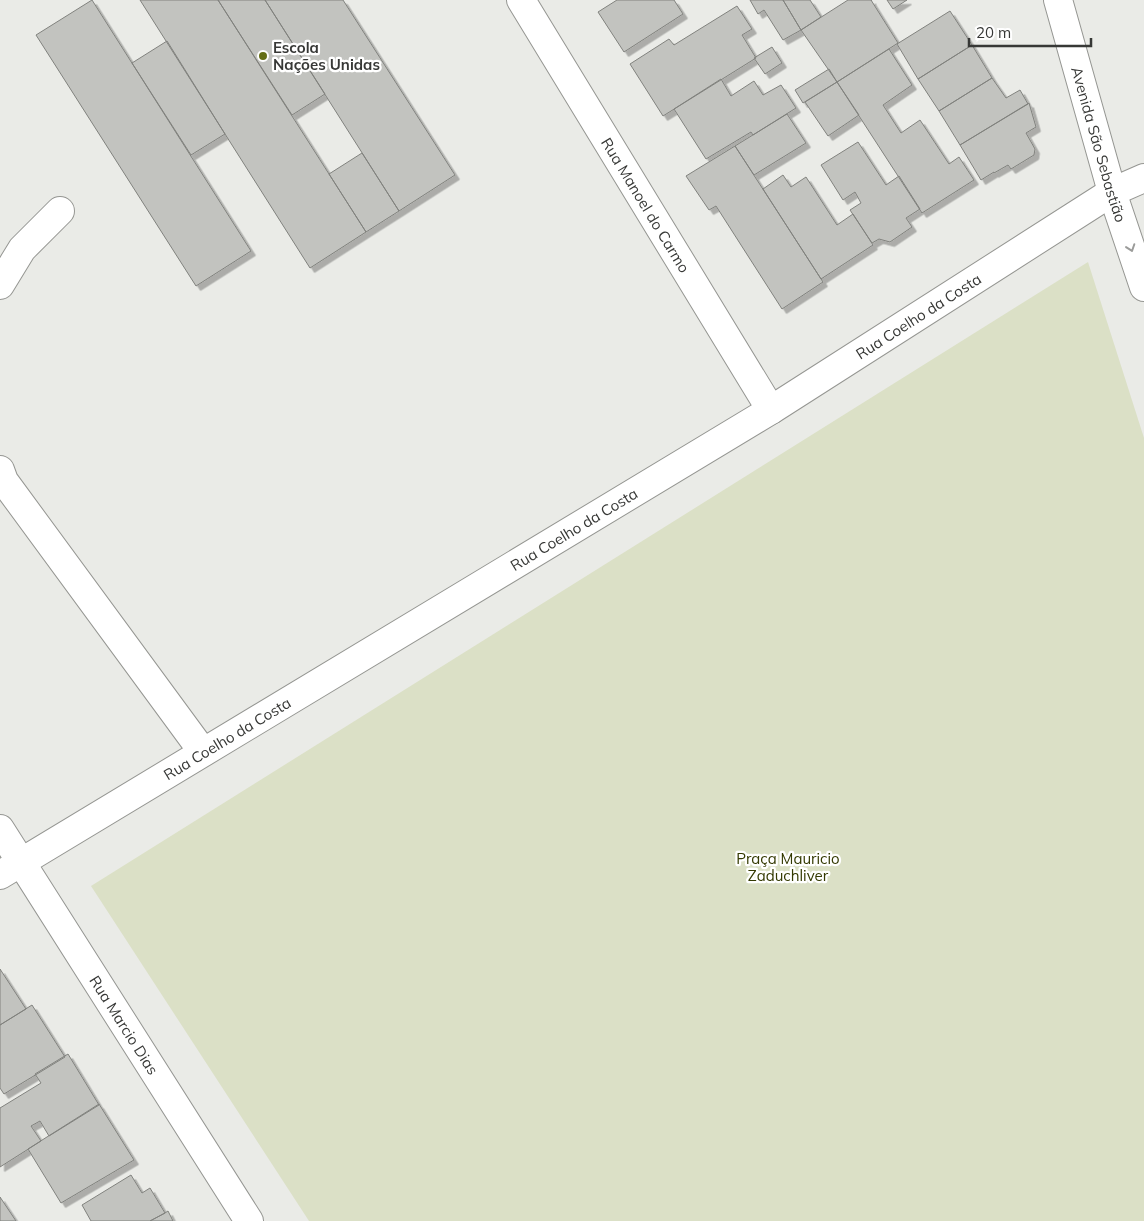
<svg xmlns="http://www.w3.org/2000/svg" width="1144" height="1221" font-family="Mulish,sans-serif">
<style>
.green{fill:#dbe0c6}
.building{fill:#c2c3bf;stroke:#81827e;filter:url(#shadow)}
.lines{fill:none;stroke-linecap:round;stroke-linejoin:round}
.minor-casing{stroke:#959692;stroke-width:30}
.minor{stroke:#fff;stroke-width:28}
.oneway{stroke:#9b9c9a}
.poi-dot{fill:#646e16;stroke:#fff;stroke-width:2}
.labels{text-anchor:middle;dominant-baseline:central;stroke-width:4.5;stroke-linejoin:round;paint-order:stroke}
.poi-label{font-size:15px;font-weight:bold;fill:#373836;stroke:#fff;text-anchor:start}
.street-label{font-size:15px;fill:#373836;stroke:#fff}
.park-label{font-size:15px;fill:#343a02;stroke:#fff}
</style>
<defs>
<filter id="shadow"><feDropShadow dx="4.5" dy="4.5" stdDeviation="0" flood-color="#0004"/></filter>
</defs>
<rect width="100%" height="100%" fill="#eaebe7"/>
<path class="green" d="M1088 262 1144 438V1221H309L91 886Z"/>
<path class="building" d="M92 0 251 251 196 286 36 35Z
M140 0H218L366 232 310 268Z
M218 0H265L325 94 292 115Z
M265 0H343L455 175 399 211Z
M617 0H674L683 14 624 52 598 12Z
M750 0H783L801 30 783 40 764 10 758 14Z
M783 0H810L821 17 801 30Z
M848 0H872H871L898 43 837 82 801 30Z
M887 0H907L893 9Z
M737 6 752 29 742 35 756 58 663 116 630 64 669 39 674 45Z
M950 11 972 45 918 79 897 44Z
M167 41 225 134 191 155 132 63Z
M972 45 992 78 939 111 918 79Z
M772 47 782 63 765 74 754 58Z
M889 49 912 85 883 105 901 133 920 120 949 164 959 157 974 180 922 213 837 82Z
M829 69 837 82 803 103 795 90Z
M992 78 1006 98 1020 90 1028 104 960 145 939 111Z
M721 79 731 96 754 81 763 95 781 85 796 108 753 135 751 132 706 159 674 109Z
M837 82 859 115 828 136 805 102Z
M1029 103 1036 127 1026 133 1035 149 1034 155 1011 169 1008 165 994 173V172L981 180 960 145Z
M787 114 806 143 754 175 735 146Z
M858 142 886 185 899 176 920 209 906 218 912 227 890 242 879 239 872 243 850 210 861 203 855 192 843 200 821 165Z
M735 146 823 282 782 309 716 206 709 210 686 176Z
M362 153 399 211 366 232 329 174Z
M783 175 791 187 806 177 837 225 853 214 873 245 821 279 763 189Z
M0 969 26 1009 0 1025Z
M32 1005 65 1057 4 1094 0 1088V1025Z
M68 1054 99 1105 49 1136 40 1121 31 1126 41 1141 0 1167V1108L41 1083 35 1074Z
M99 1104 134 1160 61 1203 28 1149Z
M131 1175 142 1193 150 1188 165 1213 150 1221H91L82 1205Z
M0 1197 16 1221H0Z
M168 1211 173 1221H150L165 1213Z"/>
<g class="lines">
<g class="minor-casing">
<g id="minor">
<path id="s1" d="M521 0 771 410"/>
<path id="s2" d="M1058 0 1112 192 1144 287"/>
<path d="M0 285 22 249 60 211"/>
<path d="M0 470 4 481 203 752"/>
<path id="s3" d="M0 829 249 1221"/>
<path id="s4" d="M0 875 771 410 1112 192 1144 178"/>
</g>
</g>
<use href="#minor" class="minor"/>
</g>
<defs><path id="oneway-chevron" d="M-2-3.5L2.5 0L-2 3.5" fill="none" stroke-width="1.6" stroke-linecap="round" stroke-linejoin="round" transform="scale(1.25)"/></defs>
<use class="oneway" href="#oneway-chevron" transform="translate(1131 248) rotate(71)"/>
<circle class="poi-dot" cx="263" cy="56" r="5"/>
<g class="labels">
<g class="poi-label">
<text x="273" y="47">Escola<tspan x="273" dy="17">Nações Unidas</tspan></text>
</g>
<g class="street-label">
<text stroke="none"><textPath href="#s2" startOffset="150">Avenida São Sebastião</textPath></text>
<text stroke="none"><textPath href="#s1" startOffset="240">Rua Manoel do Carmo</textPath></text>
<text stroke="none"><textPath href="#s4" startOffset="1075">Rua Coelho da Costa</textPath></text>
<text stroke="none"><textPath href="#s4" startOffset="670">Rua Coelho da Costa</textPath></text>
<text stroke="none"><textPath href="#s4" startOffset="265">Rua Coelho da Costa</textPath></text>
<text stroke="none"><textPath href="#s3" startOffset="232">Rua Marcio Dias</textPath></text>
</g>
<g class="park-label">
<text x="788" y="858">Praça Mauricio<tspan x="788" dy="17">Zaduchliver</tspan></text>
</g>
</g>
<path d="M969 38v8h122v-8" fill="none" stroke="#373836" stroke-width="2.5"/>
<text x="976" y="38" font-size="15" fill="#373836" stroke="#ffffff" stroke-width="4" paint-order="stroke">20 m</text>
</svg>
